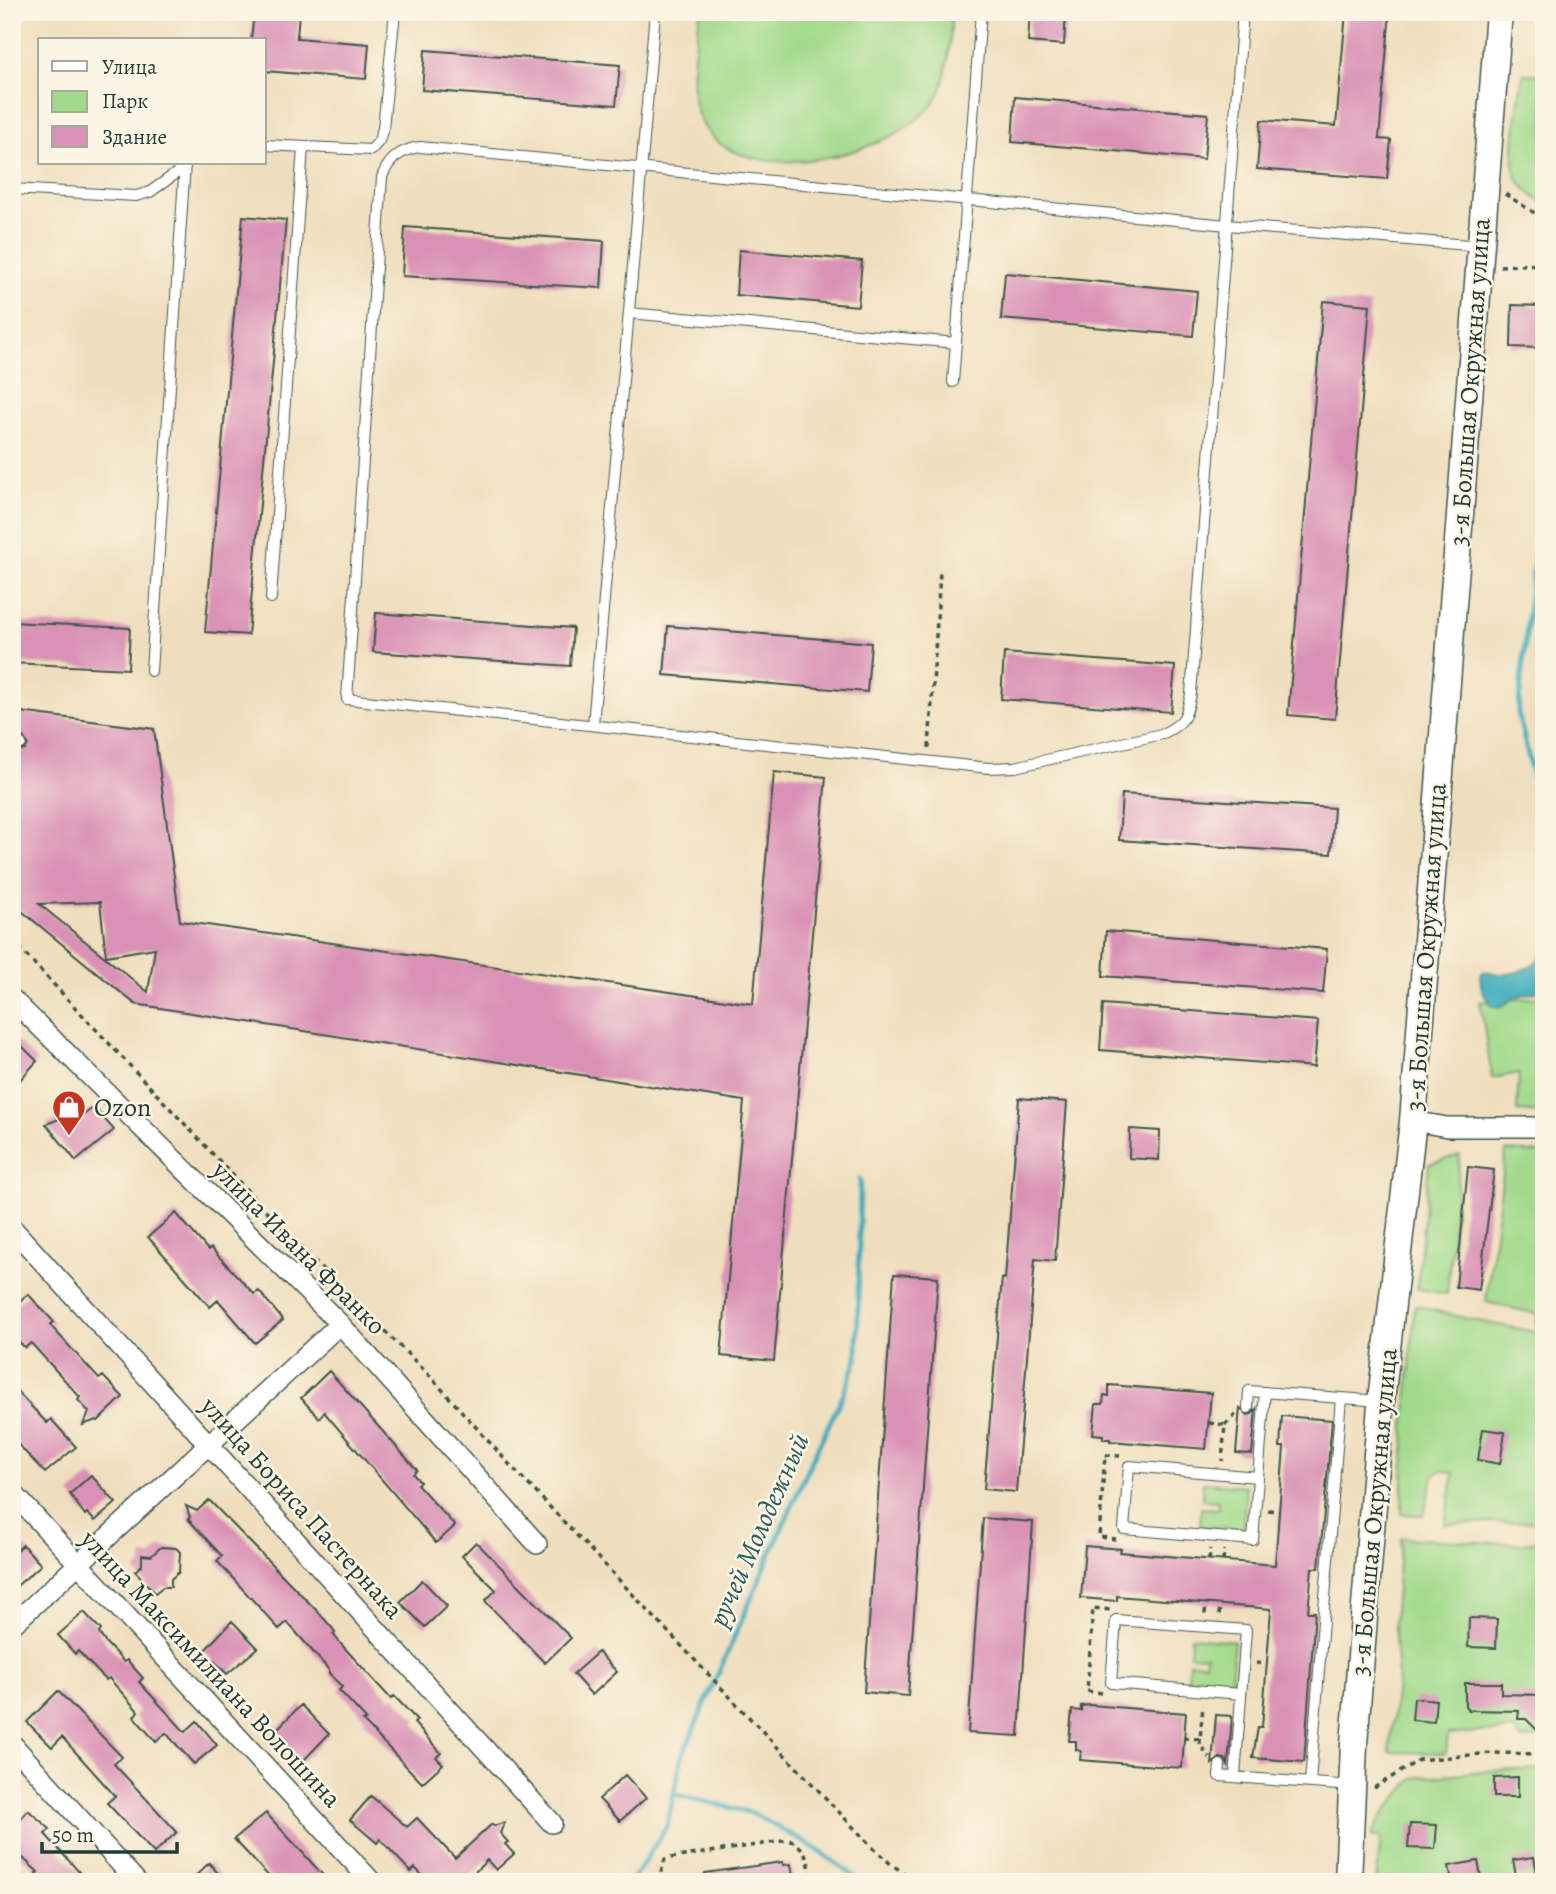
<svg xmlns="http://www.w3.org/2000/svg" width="1556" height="1894" font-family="Alegreya,serif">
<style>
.green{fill:#a2da8c;stroke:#608c60;stroke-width:2}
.water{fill:#3eacbc;stroke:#2e7478;stroke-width:2}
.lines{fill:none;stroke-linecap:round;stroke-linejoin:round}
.stream{stroke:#3eacbc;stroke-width:5}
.building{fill:#d991b5;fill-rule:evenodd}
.lane-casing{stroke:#3e5549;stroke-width:12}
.street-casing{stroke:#3e5549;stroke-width:22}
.secondary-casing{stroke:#3e5549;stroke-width:29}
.path{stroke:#3e5549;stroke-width:3.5;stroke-dasharray:5 5;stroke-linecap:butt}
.lane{stroke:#fff;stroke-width:10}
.street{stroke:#fff;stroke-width:19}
.secondary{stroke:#fff;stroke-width:26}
.labels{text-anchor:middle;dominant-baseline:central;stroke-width:5;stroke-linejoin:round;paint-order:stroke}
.street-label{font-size:26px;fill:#1f3d34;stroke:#fcf5e5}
.poi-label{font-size:26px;fill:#1f3d34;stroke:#fcf5e5;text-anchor:start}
.water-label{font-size:28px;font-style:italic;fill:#285e5d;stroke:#fcf5e5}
</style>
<rect width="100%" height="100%" fill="#fcf5e5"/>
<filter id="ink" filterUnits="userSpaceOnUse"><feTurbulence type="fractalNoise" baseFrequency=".0143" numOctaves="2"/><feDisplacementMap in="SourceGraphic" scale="14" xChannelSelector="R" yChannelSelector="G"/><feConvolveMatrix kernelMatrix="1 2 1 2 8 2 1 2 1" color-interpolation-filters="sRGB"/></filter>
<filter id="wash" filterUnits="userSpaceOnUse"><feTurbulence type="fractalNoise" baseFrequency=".00686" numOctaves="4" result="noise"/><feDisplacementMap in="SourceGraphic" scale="28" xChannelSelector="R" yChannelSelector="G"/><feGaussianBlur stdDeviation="1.57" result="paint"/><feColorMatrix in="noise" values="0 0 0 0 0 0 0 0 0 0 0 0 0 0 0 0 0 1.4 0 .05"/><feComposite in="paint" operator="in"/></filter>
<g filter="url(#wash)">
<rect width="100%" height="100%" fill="#efdebd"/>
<path class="green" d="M700 12H952C950 37 949 81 935 101 897 156 740 193 702 123 684 90 696 47 700 12Z
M1524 74 1544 75V204C1533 197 1519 185 1515 172 1511 158 1519 89 1524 74Z
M1544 997V1113L1517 1111 1519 1073 1492 1078 1480 1002Z
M1506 1151 1544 1153V1521L1445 1524 1454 1473 1442 1470 1433 1476 1424 1515 1402 1514 1405 1429 1415 1305 1467 1319 1536 1332 1537 1314 1486 1302Z
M1460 1155 1447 1294 1417 1289 1429 1164Z
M1203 1483 1246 1486 1243 1529 1200 1526 1201 1508 1218 1509V1501L1202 1500Z
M1401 1538 1518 1544 1544 1540V1737L1521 1739 1514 1730 1448 1734 1446 1753 1389 1752 1398 1677 1394 1626Z
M1191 1637 1234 1641 1231 1682 1188 1679 1189 1662 1205 1663 1206 1656 1190 1655Z
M1544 1769V1882H1376L1381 1838 1371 1836 1380 1818 1413 1778 1485 1771Z"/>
<path class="water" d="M1544 952V990L1518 996 1500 1007 1493 1006C1485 995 1477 986 1482 972 1490 970 1491 973 1499 974 1515 976 1537 966 1544 952Z"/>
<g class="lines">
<path class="stream" d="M1534 780 1518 713 1532 576 1544 513
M674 1794 752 1813 815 1848 862 1882
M631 1882 667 1826 682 1756 811 1462 847 1386 857 1359 860 1179"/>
</g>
<g id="blocks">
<path class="building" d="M254 12H299L297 38 369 44 366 79 264 71V40H251Z
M1030 12H1066L1064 45 1028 42Z
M1346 12H1390L1379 139 1391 140 1387 179 1257 169 1261 120 1336 126Z
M425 50 620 65 616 105 422 90Z
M1015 97 1208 114 1204 159 1012 142Z
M243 216 286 220 248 635 205 632Z
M405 227 604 241 601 288 402 276Z
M739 250 862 261 858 306 736 295Z
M1005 273 1197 291 1193 336 1001 319Z
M1323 301 1370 305 1335 719 1288 715Z
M1512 305 1544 306 1543 348 1511 347Z
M376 613 573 628 570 666 373 652Z
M12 622 130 628 128 669 12 663Z
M668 626 871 643 867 692 664 675Z
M1004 653 1175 666 1171 712 1001 699Z
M12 711 154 729 180 921 753 1004 774 772 826 777 774 1361 721 1356 744 1101 135 1004 12 903V752L25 750 28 744 23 737H12ZM100 902 106 956 155 948 148 992 39 904Z
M1122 794 1334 808 1331 854 1119 840Z
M1106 931 1327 949 1323 993 1103 976Z
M1103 1004 1318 1021 1314 1067 1100 1050Z
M12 1036 37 1061 12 1089Z
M1019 1098 1067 1102 1055 1261 1035 1259 1016 1492 984 1489 1002 1278 1005 1279Z
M94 1107 114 1130 76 1161 46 1124 62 1118 81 1117Z
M1130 1129 1160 1131 1159 1160 1129 1158Z
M1468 1167 1494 1170 1479 1290 1456 1287Z
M176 1213 208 1250 211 1248 254 1294 259 1291 283 1320 255 1343 218 1300 210 1307 148 1237Z
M894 1274 938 1277 908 1696 864 1692Z
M28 1294 54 1322 50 1325 99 1379 103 1376 123 1397 98 1421 96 1420 83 1425 89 1412 78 1400 80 1397 31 1343 25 1348 12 1335V1308Z
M329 1371 417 1470 413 1474 420 1482 417 1484 455 1526 436 1543 324 1412 319 1418 301 1398Z
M1109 1385 1211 1393 1206 1449 1110 1441V1439H1103V1435L1093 1434 1096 1404H1103L1104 1395 1109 1396Z
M12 1386 47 1423 51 1419 76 1447 45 1473 12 1438Z
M1240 1408 1247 1415 1252 1414 1256 1409 1252 1454 1236 1453Z
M1282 1416 1332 1420 1319 1568H1312L1308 1612H1315L1304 1762 1253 1758 1258 1727H1262L1271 1609 1117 1596V1601L1081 1598 1085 1546 1121 1549 1120 1552 1275 1565 1284 1447H1280Z
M1483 1429 1505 1432 1500 1464 1478 1460Z
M91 1475 116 1503 95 1521 87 1513 85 1515 70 1494Z
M209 1500 320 1614 333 1629 335 1633 333 1634 341 1644 391 1699 394 1696 417 1720 414 1723 441 1753 436 1757 443 1764 422 1783 363 1721 366 1719 339 1690 342 1687 329 1673V1670L287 1622 279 1629 217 1561 222 1556 188 1519 190 1517 186 1506 197 1511Z
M983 1518 1033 1522 1019 1736 968 1733Z
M476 1542 571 1638 545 1663 485 1601 496 1590 462 1556Z
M23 1545 41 1565 12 1590V1555Z
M161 1547 176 1548 180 1552 179 1572 171 1579V1587H163L155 1593 135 1571 142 1565V1555L151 1556Z
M422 1580 447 1606 425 1627 400 1602Z
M84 1612 101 1630 99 1633 105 1642 124 1662 127 1660 143 1678 139 1682 185 1732 197 1721 217 1745 194 1764 166 1733 156 1742 134 1717 138 1711 109 1678 106 1680 78 1651 75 1654 58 1635Z
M1469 1618 1497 1619 1496 1648 1468 1647Z
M232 1621 258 1648 227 1674 204 1651Z
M598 1652 617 1672 592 1695 573 1674Z
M1465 1683H1501V1694L1541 1695 1540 1733 1526 1719H1518L1519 1711 1469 1710 1465 1706Z
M58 1691 122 1757 114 1764 177 1832 154 1853 107 1803 115 1796 62 1737 52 1747 27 1722Z
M1414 1698 1436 1700 1434 1722 1412 1720Z
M301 1705 329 1734 301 1763 272 1734Z
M1091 1705 1186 1713 1182 1768 1080 1760 1081 1751 1076 1750V1741H1069L1072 1710 1081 1711V1706Z
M1216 1715 1232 1716 1228 1765 1225 1759 1220 1758 1212 1764Z
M625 1775 646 1798 620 1821 599 1799Z
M1518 1777V1797H1494V1778Z
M371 1796 407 1827 417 1818 455 1858 492 1824 494 1826 505 1822 500 1833 508 1842 505 1844 514 1854 496 1870 487 1860 465 1882H429L415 1868 411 1872 380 1839 377 1843 350 1820Z
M28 1810 50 1829 45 1834 88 1882H44L36 1873 38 1872 12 1848V1828Z
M266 1813 302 1852 329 1882H274L234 1839Z
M1410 1824 1437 1825 1435 1849 1408 1848Z
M1534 1857 1537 1873 1516 1876 1513 1860Z
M1478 1861 1482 1882H1452L1449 1866Z
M783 1862V1865L791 1864 794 1882H706L705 1873Z
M209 1863 226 1882H189Z"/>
</g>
</g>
<g filter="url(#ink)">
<use href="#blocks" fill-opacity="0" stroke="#3e5549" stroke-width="2"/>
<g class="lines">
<g class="lane-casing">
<path id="lane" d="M1243 12 1191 694C1186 717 1185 723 1162 734L1015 767 989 768 347 699 382 177C389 159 400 150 420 147L1227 225 1480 246
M264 145 371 150 379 141 383 128 395 12
M12 189 136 196 150 192 185 167
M629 313 956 343
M953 382 981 12
M271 598 303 147
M151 671 185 163
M593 725 655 12
M12 745 21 744
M1248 1408 1249 1391 1381 1401
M1258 1477 1129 1466 1124 1529 1253 1540 1265 1392
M1220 1765 1219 1776 1352 1786
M1235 1777 1246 1630 1116 1620 1111 1683 1241 1694
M1310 1783 1341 1398"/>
</g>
<g class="street-casing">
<path id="street" d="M12 999 340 1324 537 1544
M1413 1121 1447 1127H1544
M12 1228 552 1823
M12 1492 372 1882
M12 1625 340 1324
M12 1744 137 1882"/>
</g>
<g class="secondary-casing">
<path id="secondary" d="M1348 1882 1354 1744 1382 1392 1413 1121 1499 12"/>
</g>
<path class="path" d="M1505 194 1544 219
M1500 266 1544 264
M929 748 940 572
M12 940 303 1250 430 1376 510 1465 873 1848 892 1865 919 1882
M1209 1423 1225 1425 1222 1461
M1225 1425 1236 1414
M1268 1510 1279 1511
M1116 1539 1099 1537 1105 1455 1120 1456
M1209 1560 1210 1549
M1223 1561 1224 1550
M1205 1614 1206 1603
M1219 1615 1220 1605
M1256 1663 1266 1664
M1102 1693 1087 1691 1093 1608 1110 1610
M1184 1738 1200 1739 1203 1705
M1200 1739V1745L1210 1758
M1374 1788 1419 1760 1492 1753 1544 1754
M658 1882 665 1859 789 1840C808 1848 809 1863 812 1882"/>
<use href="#lane" class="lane"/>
<use href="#street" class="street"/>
<use href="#secondary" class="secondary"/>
</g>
</g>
<defs>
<g id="shop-pin" transform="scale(1.75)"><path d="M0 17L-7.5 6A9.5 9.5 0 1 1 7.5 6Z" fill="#c8321e" stroke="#fcf5e5"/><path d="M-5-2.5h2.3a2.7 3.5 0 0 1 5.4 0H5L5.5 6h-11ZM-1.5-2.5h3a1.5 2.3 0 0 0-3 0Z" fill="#fff"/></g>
</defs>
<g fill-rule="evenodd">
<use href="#shop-pin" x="69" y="1107"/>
</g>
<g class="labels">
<g class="street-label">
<text transform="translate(1470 382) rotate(-86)">3-я Большая Окружная улица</text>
<text transform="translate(1426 947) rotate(-86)">3-я Большая Окружная улица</text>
<text transform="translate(299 1248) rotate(45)">улица Ивана Франко</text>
<text transform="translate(302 1508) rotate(48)">улица Бориса Пастернака</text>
<text transform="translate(1374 1512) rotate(-85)">3-я Большая Окружная улица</text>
<text transform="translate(211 1669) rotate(47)">улица Максимилиана Волошина</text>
</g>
<g class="poi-label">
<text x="94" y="1107">Ozon</text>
</g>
<g class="water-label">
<text transform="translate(759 1530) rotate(-66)">ручей Молодежный</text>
</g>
</g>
<rect width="1556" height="1894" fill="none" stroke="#fcf5e5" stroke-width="42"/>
<rect x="38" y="38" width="228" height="126" fill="#fcf5e5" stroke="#a4ab9e" stroke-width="2"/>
<rect x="52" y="61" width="35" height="10" fill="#ffffff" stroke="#a4ab9e" stroke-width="2"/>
<text x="102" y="74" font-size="21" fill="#1f3d34">Улица</text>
<rect x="52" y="91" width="35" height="21" fill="#a2da8c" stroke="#a4ab9e" stroke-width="2"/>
<text x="102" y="108" font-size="21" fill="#1f3d34">Парк</text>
<rect x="52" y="126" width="35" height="21" fill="#d991b5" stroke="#a4ab9e" stroke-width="2"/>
<text x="102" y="144" font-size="21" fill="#1f3d34">Здание</text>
<path d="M42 1842v10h135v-10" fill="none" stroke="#1f3d34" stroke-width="3.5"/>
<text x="52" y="1842" font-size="21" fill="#1f3d34" stroke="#fcf5e5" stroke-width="5" paint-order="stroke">50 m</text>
</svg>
